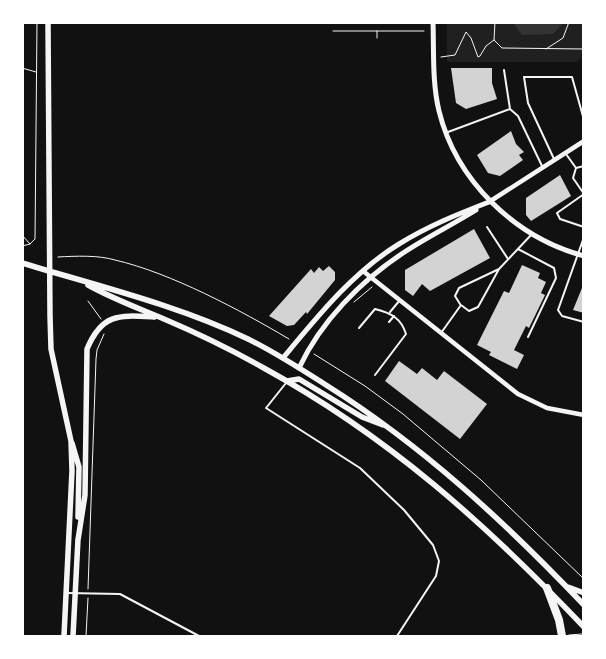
<svg xmlns="http://www.w3.org/2000/svg" width="606" height="659" font-family="'PT Sans',sans-serif">
<style>
.green{fill:#202020}
.water{fill:#333}
.building{fill:#d3d3d3}
.lines{fill:none;stroke-linecap:round;stroke-linejoin:round}
.path{stroke:#f5f5f5;stroke-width:1}
.service{stroke:#f5f5f5;stroke-width:2}
.minor{stroke:#f5f5f5;stroke-width:4.5}
.tertiary{stroke:#f5f5f5;stroke-width:5}
.secondary{stroke:#f5f5f5;stroke-width:5.5}
.motorway{stroke:#f5f5f5;stroke-width:8}
</style>
<rect width="100%" height="100%" fill="#111"/>
<path class="green" d="M447 23H583V56L577 62H447Z"/>
<path class="water" d="M515 23V22L563 23 553 34 522 35 515 26Z"/>
<path class="building" d="M451 68H492V83L497 99 466 109 456 103Z
M511 131 516 144 524 152 519 155 523 160 500 176 488 173 477 155Z
M560 175 571 196 531 221 526 215V198Z
M474 229 490 258 430 291 422 284 413 296 405 290V270Z
M522 265 540 273 538 278 546 282 541 293 545 295 529 328 526 326 514 350 524 355 517 369 489 355 491 352 477 345 504 291 509 293Z
M329 266 335 272V280L307 314 306 312 294 325 287 326 269 316 311 269 314 273 319 267 323 271Z
M584 283V313L573 310Z
M399 361 417 374 422 368 437 380 444 371 487 404 460 439 385 381Z"/>
<g class="lines">
<path class="path" d="M495 22 494 40 502 48 584 49
M333 31H424
M377 31V38
M546 49 563 38 569 22
M441 57 455 55 466 32 471 38 478 57 480 56 486 46 494 40
M22 68 36 72
M22 235 30 244
M22 246 30 244 35 239 37 22
M58 257C76 256 98 255 115 260 171 273 240 310 289 339
M88 301 101 319
M354 302 372 287
M314 354 365 386 403 414 481 480 584 579
M88 589 96 359 97 350 104 334
M569 635 582 634
M86 636 88 598"/>
<path class="service" d="M504 70 510 109
M448 132 510 109 518 116 542 166
M566 154 576 168 573 178 584 194
M554 159 528 103 524 77H572L584 120
M576 168 584 166
M584 194 557 213 560 219 584 227
M487 227 508 259
M584 237 558 310 562 316 584 322
M518 249 554 268 556 278 528 337
M460 304 455 296 459 288 499 269
M390 312 400 300
M389 322 394 316
M359 328 375 309C391 313 401 318 406 334L375 375
M441 333 461 305 469 311 478 307 499 269 532 234
M286 383 266 408 360 468 404 510 433 545 439 561 436 576 397 636
M67 593 120 594 199 636"/>
<path class="minor" d="M489 202 584 141
M363 271 518 394 547 408 584 415"/>
<path class="tertiary" d="M433 22C434 51 432 82 439 111 456 180 514 237 584 256
M283 358C317 317 353 272 399 244 428 226 458 214 489 202
M299 368C321 321 361 281 403 253 427 237 452 225 476 210"/>
<path class="secondary" d="M48 22 50 316 51 349 71 441 72 471 64 636
M22 263C98 286 177 305 248 339 275 352 301 369 326 385 423 446 505 522 584 605
M88 285C113 299 138 308 164 319 197 333 230 349 262 367 388 436 485 523 584 627
M287 381 299 379 362 417 383 425
M72 443 79 467 78 517
M78 540 85 495 87 349C102 313 119 315 154 317
M568 587 584 593
M73 636 78 539"/>
<path class="motorway" d="M547 588 559 620 562 636"/>
</g>
<rect width="606" height="659" fill="none" stroke="#ffffff" stroke-width="48"/>
</svg>
